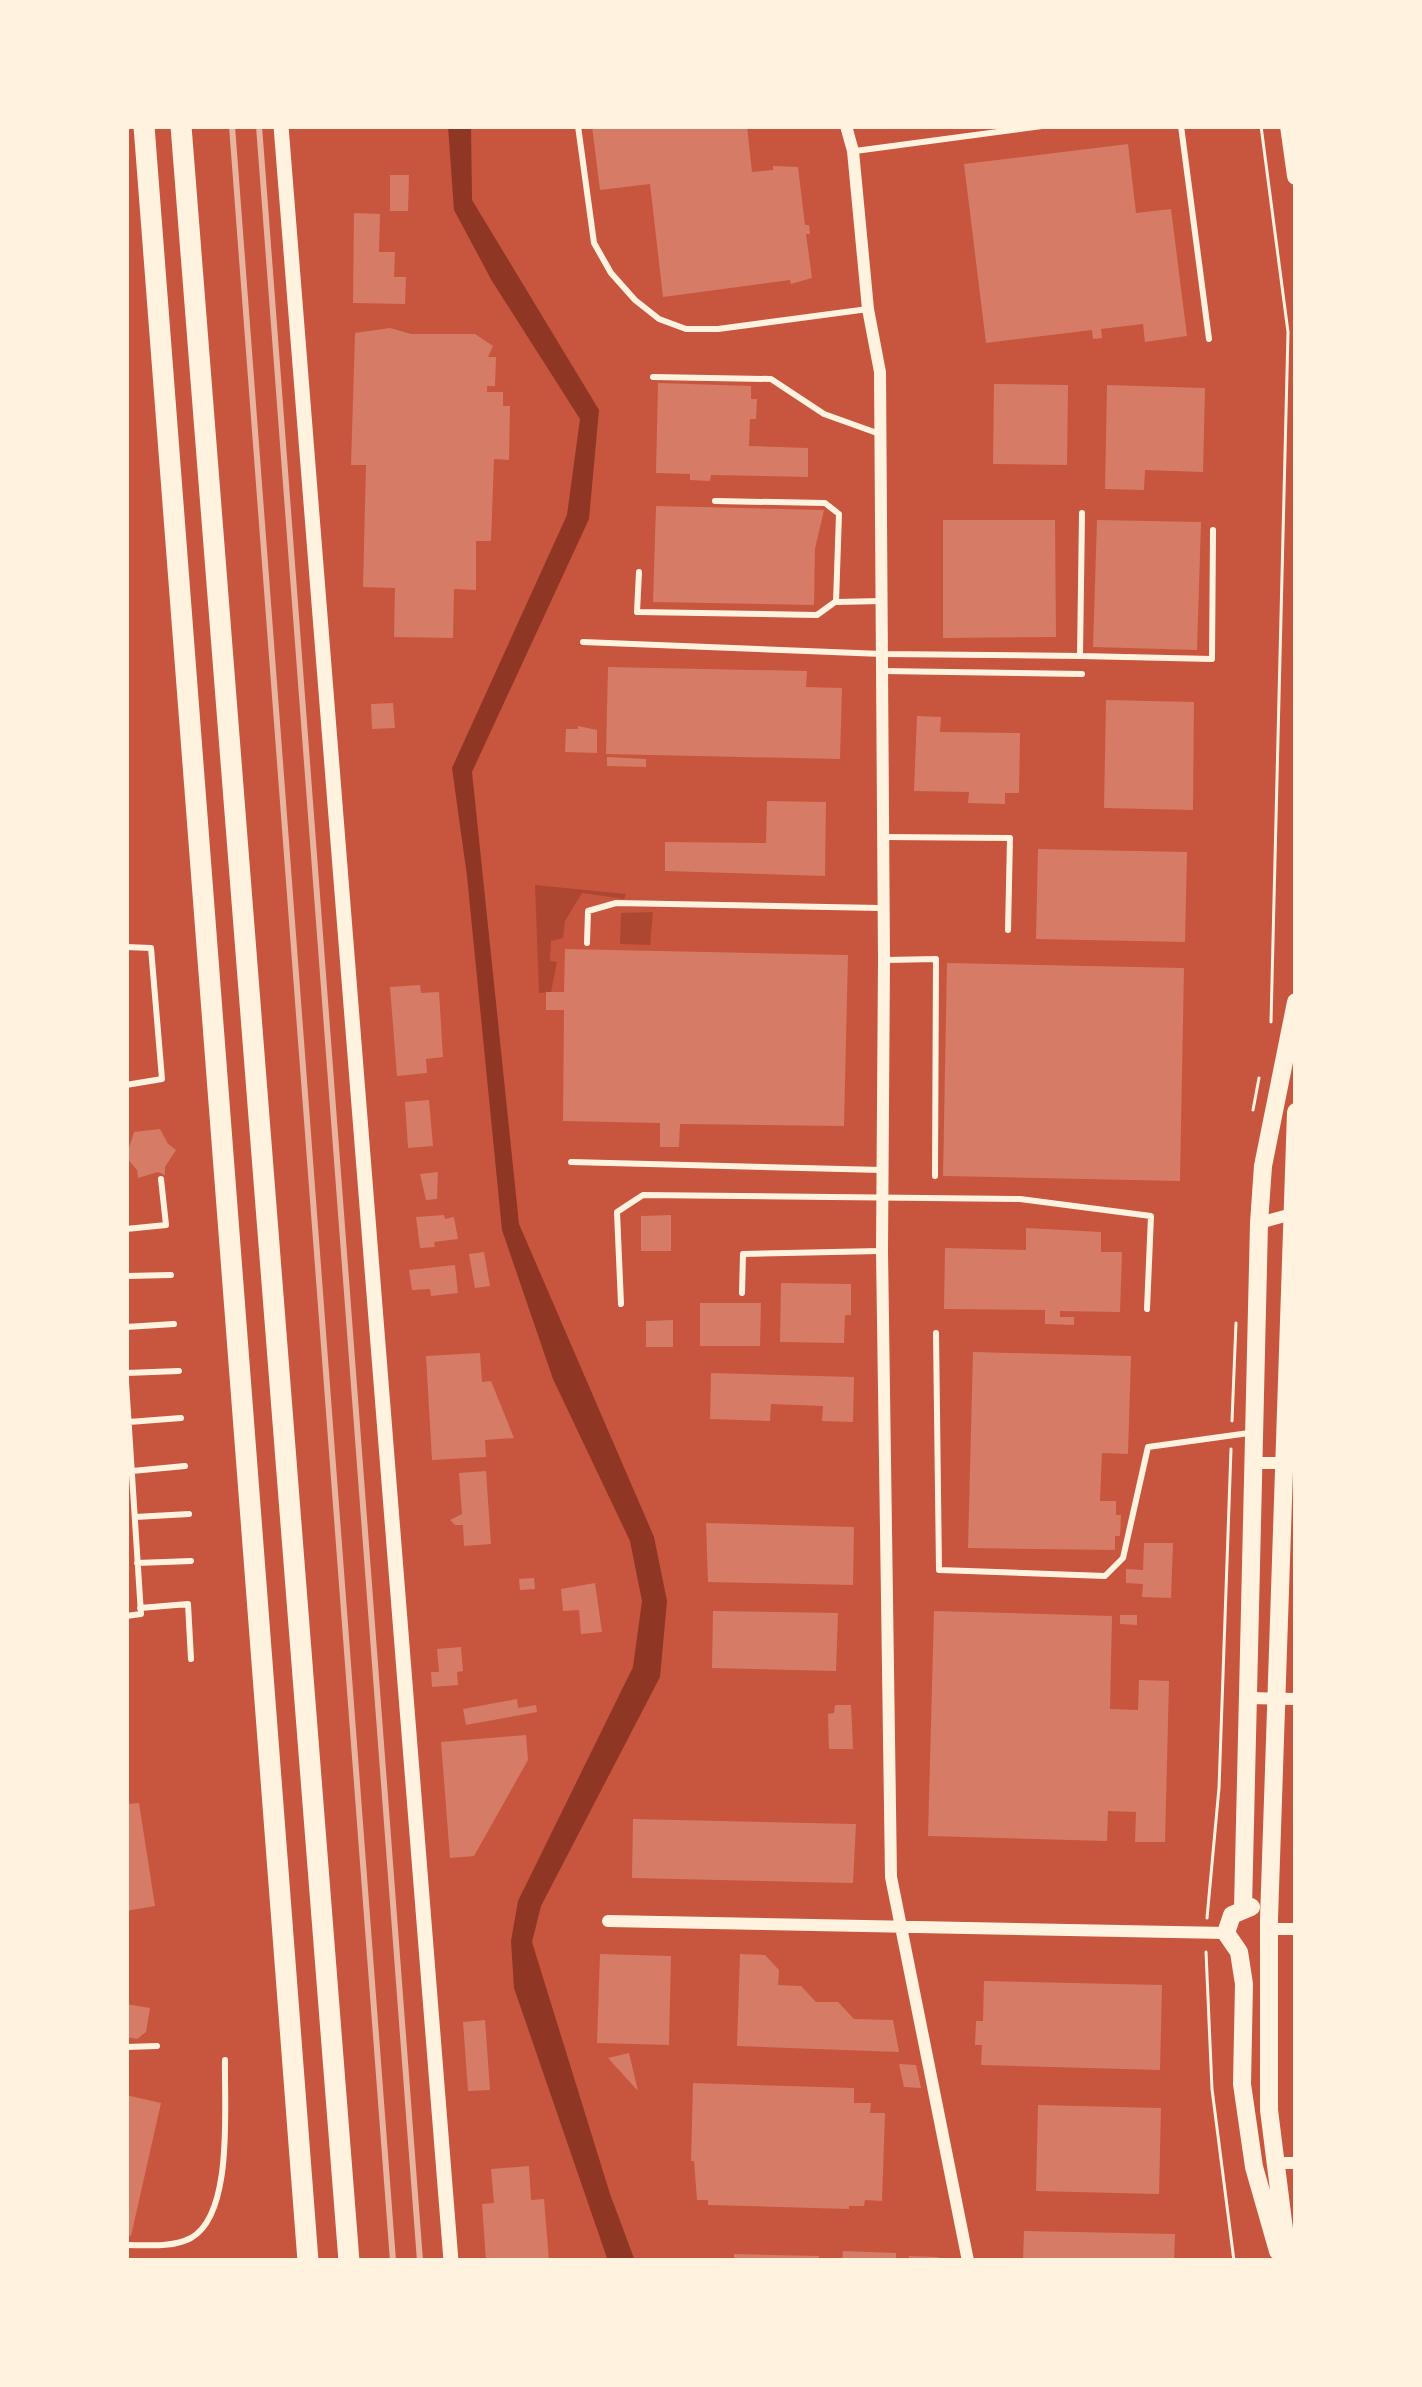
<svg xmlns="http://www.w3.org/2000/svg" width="1422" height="2387" font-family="Rubik,sans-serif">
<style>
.green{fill:#ae4732}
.water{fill:#8f3625}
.building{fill:#d67c66}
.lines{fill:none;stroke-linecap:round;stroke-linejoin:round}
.path{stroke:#fff3e0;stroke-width:3}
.service{stroke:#fff3e0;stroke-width:6}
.minor{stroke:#fff3e0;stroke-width:12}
.tertiary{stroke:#fff3e0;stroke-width:15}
.secondary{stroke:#fff3e0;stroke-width:18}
.motorway{stroke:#fff3e0;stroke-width:21}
.rail{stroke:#e9b49f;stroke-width:6}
</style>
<rect width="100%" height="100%" fill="#c8553d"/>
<path class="green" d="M535 885 626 894 624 899 582 893 565 921 563 938 551 941 550 961 557 962 551 992 539 993Z
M653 912 650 945 620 944 621 913Z"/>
<path class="water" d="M448 126H471L472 200 599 410 589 519 472 772 519 1224 654 1537 667 1601 660 1677 541 1906 532 1942 610 2194 635 2261H608L514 1988 511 1941 518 1901 633 1667 642 1601 630 1541 553 1379 502 1230 467 876 452 768 567 515 580 419 492 281 454 210Z"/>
<path class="building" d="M592 126H747L752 172 773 170V166L798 167 805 225H809L810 234H806L812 278 791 284 790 280 663 297 650 184 600 190Z
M1128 144 1136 213 1171 209 1187 336 1145 342 1143 324 1101 329 1102 338 1093 339 1092 330 986 343 964 164Z
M390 175H409L408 211H390Z
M354 213 380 214 379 252H395L394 277H406L405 304 353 303Z
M390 328 411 334H475L493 346 488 357H496L495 386H487V392H503V406H510L509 460 494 459 491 541H476V590L454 589 453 638 394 637 395 588 363 587 366 465H351L355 333Z
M658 383 751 386V399H757L756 419H750L749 446 808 448V477L711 475 710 481 690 480V474L656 473Z
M994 384 1068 385 1067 465 993 464Z
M1107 385 1205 388 1203 472 1145 470 1144 490 1105 489Z
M656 506 824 510 815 549 814 605 653 602Z
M943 520H1055L1056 637 943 638Z
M1097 520 1201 522 1197 650 1093 647Z
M608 667 807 671 806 687 842 688 840 759 606 754Z
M1106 700 1194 702 1193 810 1104 808Z
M393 703 395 728 372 729 371 704Z
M917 716 941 717 940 732 1020 733 1019 793H1005V804L968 803 969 792 914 791Z
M578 726 597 730V753L565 752 566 729H578Z
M607 757 646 759V767L607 766Z
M767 801 826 802 825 876 665 871V842L766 843Z
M1038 849 1187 852 1185 942 1036 939Z
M565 949 848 955 844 1126 680 1124 679 1147H660V1123L563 1121 564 1010H546V992H564Z
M947 963 1184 968 1180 1181 943 1176Z
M420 985 421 993 439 992 443 1057 426 1059 427 1073 397 1076 390 987Z
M429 1100 433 1146 408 1148 405 1102Z
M160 1129 168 1144 176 1150 165 1167V1175L158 1172 138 1178 137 1170 126 1157 134 1132Z
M438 1172 437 1199 426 1200 420 1174Z
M444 1215 445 1219 454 1217 458 1239 434 1242 435 1247 420 1248 416 1217Z
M671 1215V1251H641V1216Z
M1026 1228 1101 1232V1252H1122L1120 1312 1060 1311V1317H1074V1325L1045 1324V1310L944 1309 945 1248 1026 1250Z
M484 1252 490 1286 475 1288 469 1254Z
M455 1265 458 1293 431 1296 430 1289 412 1290 409 1270Z
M781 1283 851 1284V1315H845L844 1343 780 1342Z
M700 1303H761L760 1346H700Z
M673 1320V1347H646V1321Z
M973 1352 1131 1356 1128 1454 1102 1453 1100 1501H1116V1515H1121L1120 1536H1115V1550L968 1548Z
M480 1353 482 1382 491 1381 514 1438 485 1440 486 1457 432 1460 426 1356Z
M711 1373 854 1377 853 1422 822 1421 823 1406 771 1404 770 1421 710 1419Z
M486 1471 491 1544 464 1546 463 1525H455L450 1520 462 1514 459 1473Z
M706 1523 854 1527 853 1585 708 1582Z
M1144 1543H1173L1171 1598 1142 1597 1143 1584 1126 1583V1569L1143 1570Z
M534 1578 535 1589 520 1590 519 1579Z
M595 1583 602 1632 581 1634 579 1610 563 1611 561 1589Z
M713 1611 838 1613 836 1671 712 1668Z
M934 1611 1112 1616 1110 1709 1138 1710 1139 1680 1169 1681 1165 1842H1135L1136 1812 1108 1811 1107 1841 928 1836Z
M1120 1615H1137V1625L1120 1624Z
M461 1647 463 1671 457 1672 458 1685 432 1687 431 1672H439L437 1649Z
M517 1699 518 1708 536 1705 537 1712 466 1725 463 1709Z
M835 1705H851L853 1749H829L828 1714 834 1713Z
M526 1735 528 1760 474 1856 450 1858 441 1742Z
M139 1803 155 1906 126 1911V1804Z
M633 1819 856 1824 853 1883 632 1878Z
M600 1954 671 1956 669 2045 597 2043Z
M740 1954 765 1955 779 1970 778 1985 801 1986 816 2002H838L854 2019 893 2020 899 2052 737 2046Z
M984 1981 1162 1985 1160 2070 981 2065 982 2045H975L976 2021H983Z
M126 2004 150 2008 146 2032 137 2039 126 2037Z
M485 2020 490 2090 468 2091 463 2022Z
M629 2053 638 2091 608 2058Z
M899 2064 916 2065 921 2088 904 2087Z
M693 2083 854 2088V2103H871L870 2113H885L882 2201 865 2200 864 2206H849V2209L708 2205V2200H697L694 2161H691Z
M126 2095 161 2103 131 2236 126 2235Z
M1038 2105 1161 2108 1159 2194 1036 2191Z
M529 2166 531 2200 544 2199 549 2261H486L482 2204 494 2203 491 2169Z
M1024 2231 1175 2234 1174 2261H1023Z
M843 2251 896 2253V2261H842Z
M734 2254 819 2256V2261H734Z
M909 2256 938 2257V2261H908Z"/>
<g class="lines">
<path class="path" d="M1261 126 1288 332 1271 1022
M1253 1110 1259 1078
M1232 1421 1236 1323
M1207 1918 1219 1788 1231 1449
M1206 1952 1212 2089 1234 2261"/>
<path class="service" d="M578 126 594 243 611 273 635 300 659 319 686 329H718L868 309
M1181 126 1209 339
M855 151 1042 126
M653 377 771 379 824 414 877 433
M715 501 825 503 839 514 836 602 881 601
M639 572 637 612 817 615 835 602
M583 642 882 654 1080 656 1082 513
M1081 656 1212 659 1213 530
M882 671 1082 674
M884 837 1010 838 1008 930
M587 943 588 911 616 903 880 908
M126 947 151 948 162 1079 126 1085
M887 960 936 959 935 1176
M571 1162 882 1170
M126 1229 166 1225 161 1179
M126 1276 171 1275
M742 1293 743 1254 880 1251
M621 1304 617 1212 643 1195 1020 1199 1151 1216 1147 1309
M126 1327 174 1324
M936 1333 939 1570 1105 1576 1123 1558 1148 1447 1249 1433
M126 1373 179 1371
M126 1382 141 1614 126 1616
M129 1422 181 1418
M132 1471 185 1466
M135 1517 189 1514
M137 1563 191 1561
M140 1608 188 1604 191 1659
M126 2047 157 2046
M126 2245C147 2245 172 2248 191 2238 234 2214 224 2105 225 2060"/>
<path class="minor" d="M846 126 853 151 868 309 880 372 884 960 882 1251 891 1877 968 2261
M1259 1223 1296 1213
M1252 1463H1296
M1248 1698 1296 1699
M608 1921 1226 1933
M1272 1929H1296
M1276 2163H1296"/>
<path class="tertiary" d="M281 126 451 2261"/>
<path class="secondary" d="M1289 126 1296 176
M1251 1907 1232 1915 1226 1933 1239 1952 1244 1984 1242 2084 1254 2167 1278 2251
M1243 1908 1259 1223 1263 1166 1296 1002
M1288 2261 1269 2110V1919L1296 1112"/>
<path class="motorway" d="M144 126 308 2261
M181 126 349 2261"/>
<path class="rail" d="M232 126 393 2261
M259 126 420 2261"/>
</g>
<rect width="1422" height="2387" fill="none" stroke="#fff3e0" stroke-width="258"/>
</svg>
